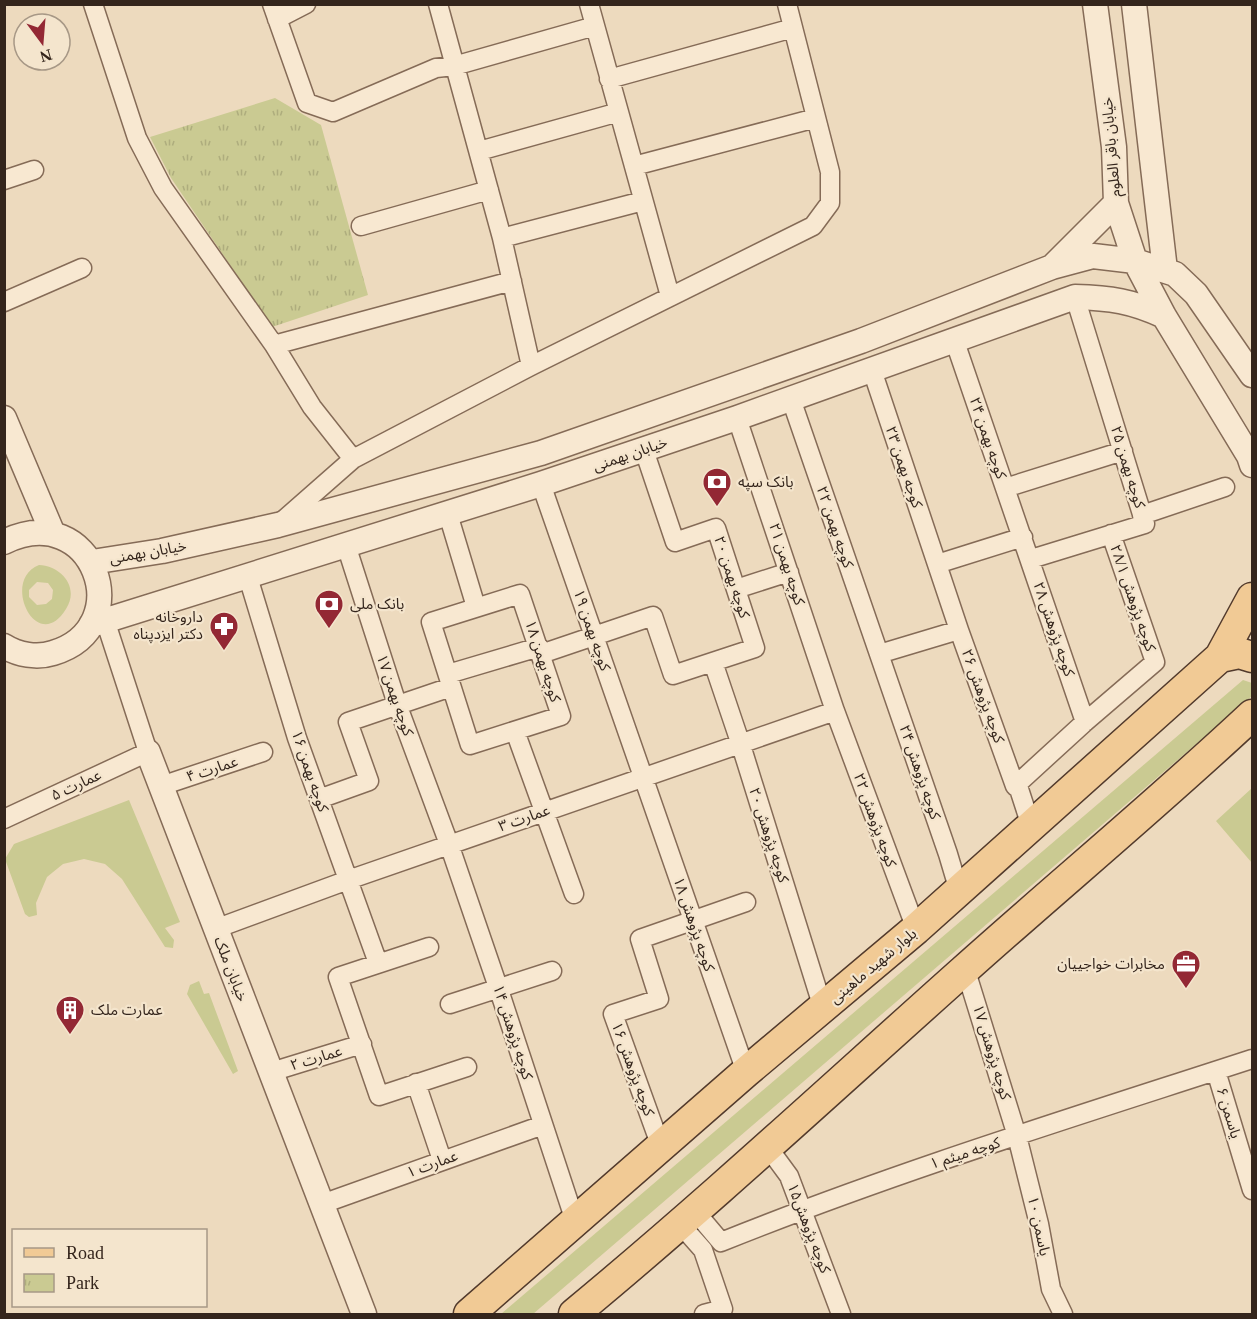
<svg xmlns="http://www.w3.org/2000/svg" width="1257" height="1319" font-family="'Times New Roman','Noto Sans Arabic',serif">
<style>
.green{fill:#caca92;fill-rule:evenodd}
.park{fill:url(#park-tufts)}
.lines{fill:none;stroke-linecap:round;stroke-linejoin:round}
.minor-casing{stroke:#856b57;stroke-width:21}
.tertiary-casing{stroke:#856b57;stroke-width:27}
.primary-casing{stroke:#523a2c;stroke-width:33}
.minor{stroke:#f8e8d1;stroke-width:18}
.tertiary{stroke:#f8e8d1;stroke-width:24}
.primary{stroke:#f1ca95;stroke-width:30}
.labels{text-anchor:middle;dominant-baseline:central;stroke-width:4.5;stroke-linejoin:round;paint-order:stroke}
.street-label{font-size:15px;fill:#34251c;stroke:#f4e5cd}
.poi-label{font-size:15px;fill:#34251c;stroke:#f4e5cd;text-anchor:start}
</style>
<defs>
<pattern id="park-tufts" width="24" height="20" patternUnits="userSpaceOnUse" patternTransform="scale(1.5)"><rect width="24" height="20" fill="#caca92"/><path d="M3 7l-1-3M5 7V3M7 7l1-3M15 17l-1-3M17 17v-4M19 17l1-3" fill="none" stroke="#aead7d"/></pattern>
</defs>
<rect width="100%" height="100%" fill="#eddabe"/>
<path class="green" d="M39 565C61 566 80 587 66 609 37 656 0 580 39 565ZM37 582 48 583 53 590 52 599 46 604 37 605 29 597V590Z
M1243 680 1252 683V696L533 1314H501Z
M1252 788V863L1216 821Z
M129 800 180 922 165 928 174 940 173 948 165 947 122 879 105 864 84 859 63 864 47 877 36 903 37 915 29 917 25 914 5 859 14 844Z
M199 981 204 994 209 993 238 1071 233 1074 187 994 190 985Z"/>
<path class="park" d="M275 98 321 125 368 295 272 327 171 178 150 137Z"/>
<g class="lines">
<g class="minor-casing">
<path id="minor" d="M93 4 137 138 163 188 274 345 312 407 353 459
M272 4 307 103 333 112 436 68 454 66 595 26
M438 4 502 238 531 366
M589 4 670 296
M277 19 306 4
M609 79 793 28
M479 151 619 112
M634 166 816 118
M4 180 34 170
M361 226 489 190
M502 238 643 201
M4 302 82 268
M954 339 1085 722
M274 345 512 281
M872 370 959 630 1015 786 1019 789 1031 826
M791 399 948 854 959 891
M737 418 835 711 916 929
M541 484 746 1072
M1005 488 1123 451
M448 514 476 607
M1142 515 1225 487
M279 524 353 459 531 366 813 226 830 203V172L787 4
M346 545 397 704 449 844 498 987 575 1221
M1031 559 1145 524 1075 297
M937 564 1023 537
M248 577 297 738 378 963
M736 589 789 572
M520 594 561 716 470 745 431 622Z
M541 654 653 616 673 675 755 648 716 528 675 542 644 450
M879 654 959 630
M713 662 740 742 823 1008
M448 674 539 647
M515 731 574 894
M161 786 263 752
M1015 786 1085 722 1155 662 1111 534
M319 799 369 781 348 722 451 687
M4 819 148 752 105 620
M215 929 348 880 835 711
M429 947 338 977 379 1096 467 1067
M965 968 1017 1136 1039 1224 1051 1289 1063 1314
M450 1004 552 971
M1216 1071 1252 1190
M271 1072 362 1044
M416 1083 442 1160
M767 1146 789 1176 841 1314
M661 1147 613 1014 659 999 640 939 746 902
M322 1204 543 1125
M694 1210 721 1242C895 1172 1074 1117 1252 1059
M680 1224 703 1250 723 1309 704 1314"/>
</g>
<g class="tertiary-casing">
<path id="tertiary" d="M1095 4 1114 147 1116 203 1135 261 1164 316 1249 456 1252 465
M1134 4 1165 270
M1054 265 1116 203
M4 418 53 534
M4 542C93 498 140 627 53 653 37 658 18 655 4 646
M92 562 162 551 278 525 541 453 861 341 1052 267 1093 256 1135 261 1175 274 1196 294 1252 375
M91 625 541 484 737 418 1075 297C1110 298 1132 301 1164 316
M148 752 364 1314"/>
</g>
<g class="primary-casing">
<path id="primary" d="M1220 657 1239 653 1252 657
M469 1314 746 1072 916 929 1220 657 1252 598
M574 1314C707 1204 834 1086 963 971 1059 885 1158 803 1252 715"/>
</g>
<use href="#minor" class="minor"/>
<use href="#tertiary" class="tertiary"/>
<use href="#primary" class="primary"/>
</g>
<defs>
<g id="bank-pin" transform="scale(1.5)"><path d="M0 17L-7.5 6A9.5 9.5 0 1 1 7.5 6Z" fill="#932834" stroke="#f4e5cd"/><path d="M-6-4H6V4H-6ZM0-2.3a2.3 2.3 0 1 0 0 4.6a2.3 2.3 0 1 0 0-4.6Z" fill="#fff"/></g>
<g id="pharmacy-pin" transform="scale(1.5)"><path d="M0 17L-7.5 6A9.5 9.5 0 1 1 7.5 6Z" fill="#932834" stroke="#f4e5cd"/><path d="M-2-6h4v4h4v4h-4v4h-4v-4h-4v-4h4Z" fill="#fff"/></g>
<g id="office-pin" transform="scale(1.5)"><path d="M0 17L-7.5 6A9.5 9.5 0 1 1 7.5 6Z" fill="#932834" stroke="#f4e5cd"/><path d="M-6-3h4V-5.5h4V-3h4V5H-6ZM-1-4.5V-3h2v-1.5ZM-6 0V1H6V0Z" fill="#fff"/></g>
<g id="building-pin" transform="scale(1.5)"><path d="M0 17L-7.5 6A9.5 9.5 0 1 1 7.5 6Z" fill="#932834" stroke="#f4e5cd"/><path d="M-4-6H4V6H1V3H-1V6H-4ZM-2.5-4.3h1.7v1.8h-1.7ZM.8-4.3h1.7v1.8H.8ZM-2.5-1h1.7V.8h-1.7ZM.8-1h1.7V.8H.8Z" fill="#fff"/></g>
</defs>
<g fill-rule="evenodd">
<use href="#bank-pin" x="717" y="482"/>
<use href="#bank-pin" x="329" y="604"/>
<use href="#pharmacy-pin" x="224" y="626"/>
<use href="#office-pin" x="1186" y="964"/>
<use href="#building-pin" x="70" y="1010"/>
</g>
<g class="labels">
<g class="street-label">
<text transform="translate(1111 147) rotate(-95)">خیابان باقر العلوم</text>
<text transform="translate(988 438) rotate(71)">کوچه بهمن ۲۴</text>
<text transform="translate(630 454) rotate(-19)">خیابان بهمنی</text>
<text transform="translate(904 467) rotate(71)">کوجه بهمن ۲۳</text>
<text transform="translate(1128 467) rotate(73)">کوچه بهمن ۲۵</text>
<text transform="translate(835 527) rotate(71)">کوچه بهمن ۲۲</text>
<text transform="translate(148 552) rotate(-10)">خیابان بهمنی</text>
<text transform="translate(787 564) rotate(72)">کوچه بهمن ۲۱</text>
<text transform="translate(732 577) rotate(72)">کوچه بهمن ۲۰</text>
<text transform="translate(1133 598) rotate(71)">کوچه پژوهش ۲۸/۱</text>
<text transform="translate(1054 629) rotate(71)">کوچه پژوهش ۲۸</text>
<text transform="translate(592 630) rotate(71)">کوچه بهمن ۱۹</text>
<text transform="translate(543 661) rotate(72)">کوچه بهمن ۱۸</text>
<text transform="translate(395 695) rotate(71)">کوچه بهمن ۱۷</text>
<text transform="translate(983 696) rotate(70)">کوچه پژوهش ۲۶</text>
<text transform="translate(212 769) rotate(-18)">عمارت ۴</text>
<text transform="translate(310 771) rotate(71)">کوچه بهمن ۱۶</text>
<text transform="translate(920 772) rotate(71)">کوچه پژوهش ۲۴</text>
<text transform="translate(76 785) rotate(-25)">عمارت ۵</text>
<text transform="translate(524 818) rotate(-19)">عمارت ۳</text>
<text transform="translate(875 820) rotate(70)">کوچه پژوهش ۲۲</text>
<text transform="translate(769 835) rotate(72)">کوچه پژوهش ۲۰</text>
<text transform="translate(694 924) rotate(71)">کوچه پژوهش ۱۸</text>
<text transform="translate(873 966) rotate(-40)">بلوار شهید ماهینی</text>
<text transform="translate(231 969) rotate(69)">خیابان ملک</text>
<text transform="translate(513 1032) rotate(72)">کوچه پژوهش ۱۴</text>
<text transform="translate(992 1052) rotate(73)">کوچه پژوهش ۱۷</text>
<text transform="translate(316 1058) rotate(-17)">عمارت ۲</text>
<text transform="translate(633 1069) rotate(70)">کوچه پژوهش ۱۶</text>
<text transform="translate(1229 1113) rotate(73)">یاسمن ۶</text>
<text transform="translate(965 1153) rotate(-18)">کوچه میثم ۱</text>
<text transform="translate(432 1164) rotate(-20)">عمارت ۱</text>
<text transform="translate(1039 1226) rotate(78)">یاسمن ۱۰</text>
<text transform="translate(809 1228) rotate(69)">کوچه پژوهش۱۵</text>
</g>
<g class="poi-label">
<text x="738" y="482">بانک سپه</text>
<text x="350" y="604">بانک ملی</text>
<text x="203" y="617" text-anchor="end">داروخانه<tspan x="203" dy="17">دکتر ایزدپناه</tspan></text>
<text x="1165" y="964" text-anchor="end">مخابرات خواجییان</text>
<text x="91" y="1010">عمارت ملک</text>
</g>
</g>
<rect width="1257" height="1319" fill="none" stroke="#34251c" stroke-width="12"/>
<rect x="12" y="1229" width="195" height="78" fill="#f4e5cd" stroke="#a79886" stroke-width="1.5"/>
<rect x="24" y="1248" width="30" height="9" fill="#f1ca95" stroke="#a79886" stroke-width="1.5"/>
<text x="66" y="1259" font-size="18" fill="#34251c">Road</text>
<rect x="24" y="1274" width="30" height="18" fill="url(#park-tufts)" stroke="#a79886" stroke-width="1.5"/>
<text x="66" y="1289" font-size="18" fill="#34251c">Park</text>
<g transform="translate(42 42) rotate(164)"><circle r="28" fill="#f4e5cd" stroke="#a79886" stroke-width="1.5"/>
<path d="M0-4.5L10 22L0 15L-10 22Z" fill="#932834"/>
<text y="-9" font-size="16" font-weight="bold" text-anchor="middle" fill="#34251c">N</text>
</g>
</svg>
